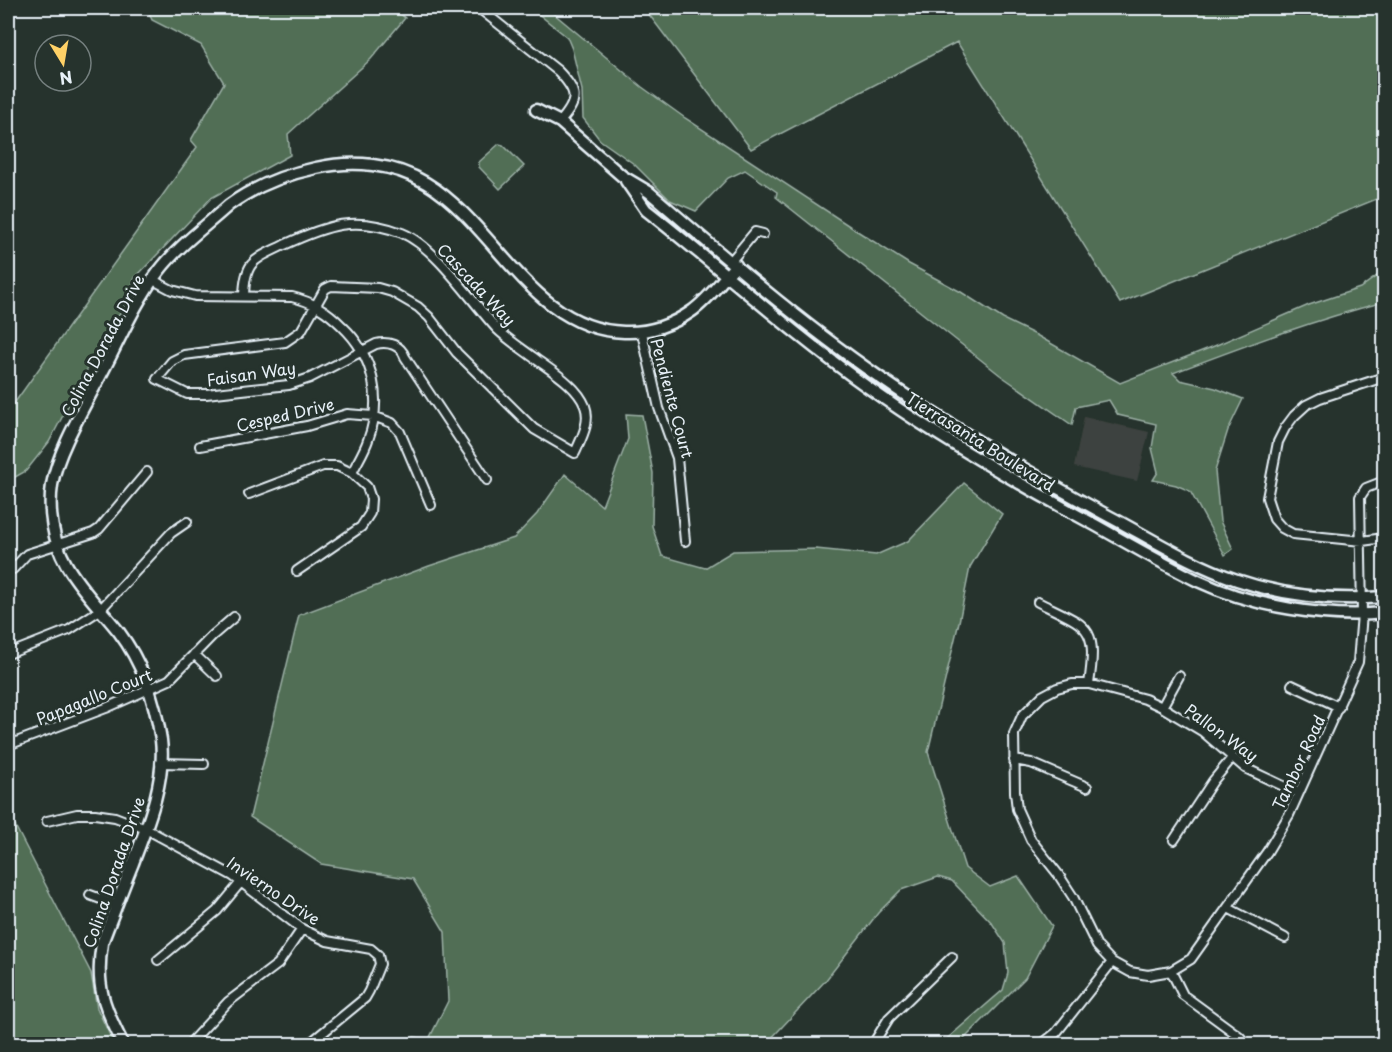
<svg xmlns="http://www.w3.org/2000/svg" width="1392" height="1052" font-family="'Playpen Sans',sans-serif">
<style>
.built{fill:#3d423f}
.green{fill:#516e55;stroke:#9cb0a6;stroke-width:1.5}
.lines{fill:none;stroke-linecap:round;stroke-linejoin:round}
.street-casing{stroke:#e8f1f8;stroke-width:12}
.secondary-casing{stroke:#e8f1f8;stroke-width:15}
.street{stroke:#26332d;stroke-width:8}
.secondary{stroke:#26332d;stroke-width:10}
.labels{text-anchor:middle;dominant-baseline:central;stroke-width:6;stroke-linejoin:round;paint-order:stroke}
.street-label{font-size:16px;fill:#e8f1f8;stroke:#26332d}
</style>
<rect width="100%" height="100%" fill="#26332d"/>
<filter id="ink" filterUnits="userSpaceOnUse"><feTurbulence type="fractalNoise" baseFrequency=".0167" numOctaves="2"/><feDisplacementMap in="SourceGraphic" scale="12" xChannelSelector="R" yChannelSelector="G"/><feConvolveMatrix kernelMatrix="1 2 1 2 8 2 1 2 1" color-interpolation-filters="sRGB"/></filter>
<g filter="url(#ink)">
<path class="built" d="M1084 417 1149 432 1137 481 1074 467Z"/>
<path class="green" d="M147 8H394L405 18 371 59 288 134 290 155 211 198 135 278 124 307 97 351 49 442 26 471 8 481V412L197 147 191 140 224 83 201 45 152 20Z
M531 8H547L642 87 685 118 854 229 909 264 961 292 1003 319 1038 336 1120 383 1212 347 1309 305 1360 288 1384 271V302C1313 320 1242 347 1173 373L1180 380 1215 388 1243 399 1228 430 1215 471 1220 521 1233 549 1225 555 1190 491 1176 485 1153 480 1158 472 1152 448 1156 424 1118 415 1109 400 1076 407 1072 425 1000 375 776 197 777 192 745 170 728 178 696 211 670 200 634 164 600 140 583 118 582 90 572 49 567 37Z
M644 8H1384V196L1120 303 957 42 751 149Z
M499 144 503 145 524 166 500 189 479 167V162Z
M626 414 642 415 653 473 652 526 662 556 705 568 733 551 816 549 876 555 908 541 964 483 1002 514 970 567 959 622 928 752 965 868 990 887 1018 876 1052 926 1025 978 959 1044H941L1003 990 1008 973 1005 943 992 923 952 881 938 877 901 890 878 913 826 980 766 1044H410L414 1037 429 1039 448 1001 445 932 413 879 321 864 250 817 299 615 429 566 514 538 537 514 565 474 602 506 628 439Z
M8 812 91 973 97 1008 114 1044H8Z"/>
<g class="lines">
<g class="street-casing">
<path id="street" d="M479 8 558 71C578 92 579 100 560 122
M731 261 755 232 763 234
M153 280 172 290 195 296 292 297C313 302 327 311 342 326 374 356 383 400 368 440 364 452 357 462 352 473
M244 296C245 260 254 260 284 245 327 225 355 215 402 233 436 247 471 301 497 329 507 339 521 348 533 357 550 370 577 385 585 406 591 422 581 439 575 453L534 429 457 353 429 317 418 307 392 292 378 288 331 286 325 289 301 331 285 342 184 355 172 361 157 379 187 394H206L289 385 310 378 376 344C388 341 401 345 405 357L487 480
M642 333 659 408 677 458 685 541
M1384 377 1320 398 1306 405 1294 416 1285 428 1278 442 1267 498 1274 519 1282 528 1293 534 1362 541 1384 538
M200 446 307 426 347 414 373 416 392 423 400 432 431 505
M249 494 323 466H337L352 473 367 487 371 499 370 513 361 527 297 571
M13 569 27 554 93 533 99 529 147 472
M1038 602C1088 627 1098 624 1089 684
M8 654 69 630 100 610 171 533 187 522
M194 654 217 676
M1292 685 1339 707
M1162 707 1179 676
M11 744 106 708 169 680 212 636 234 617
M1014 760 1031 763 1087 787
M160 763 204 764
M1298 793 1245 768 1202 731 1162 707 1145 699 1089 684H1072L1057 688 1042 696 1022 716 1014 734 1015 792 1017 809 1031 840 1058 874 1073 897 1097 946 1112 962 1130 972 1148 975 1171 971 1191 959 1267 852 1289 815 1358 662 1362 614 1360 497 1366 488 1384 481
M47 821 77 814H95L115 817 146 829 233 876 302 929 327 941 371 949 378 955 380 964 369 991 365 998 309 1044
M1174 840 1213 781 1232 758
M90 895 117 905
M1228 908 1285 938
M158 960 217 911 241 882
M1171 971 1183 995 1239 1036 1246 1044
M191 1042 228 1002 278 964 302 929
M873 1044 889 1018 952 957
M1042 1044 1056 1033 1112 962"/>
</g>
<g class="secondary-casing">
<path id="secondary" d="M536 110 560 122 622 176 649 192C723 256 798 321 879 377 950 427 1026 471 1103 513 1147 536 1190 564 1237 580 1284 596 1335 601 1384 597
M626 181 646 210C720 268 789 331 866 386 938 438 1017 483 1095 525 1129 544 1163 564 1198 581 1251 606 1327 619 1384 613
M123 1044C104 1007 95 986 102 943 112 917 122 890 133 863 147 826 166 781 161 740 155 700 143 664 119 632 101 609 80 589 66 564 53 541 48 511 52 485 57 452 86 404 102 373 120 339 136 301 159 271 178 246 206 226 229 205 255 186 283 175 316 168 353 160 393 163 426 183 496 225 533 330 624 332 648 333 672 325 692 311 709 299 722 280 736 265"/>
</g>
<use href="#street" class="street"/>
<use href="#secondary" class="secondary"/>
</g>
</g>
<g class="labels">
<g class="street-label">
<text transform="translate(477 284) rotate(47)">Cascada Way</text>
<text transform="translate(102 345) rotate(-62)">Colina Dorada Drive</text>
<text transform="translate(251 373) rotate(-8)">Faisan Way</text>
<text transform="translate(673 398) rotate(75)">Pendiente Court</text>
<text transform="translate(285 414) rotate(-13)">Cesped Drive</text>
<text transform="translate(981 441) rotate(32)">Tierrasanta Boulevard</text>
<text transform="translate(94 696) rotate(-22)">Papagallo Court</text>
<text transform="translate(1222 732) rotate(36)">Pallon Way</text>
<text transform="translate(1298 762) rotate(-65)">Tambor Road</text>
<text transform="translate(113 872) rotate(-71)">Colina Dorada Drive</text>
<text transform="translate(274 890) rotate(34)">Invierno Drive</text>
</g>
</g>
<rect width="1392" height="1052" fill="none" stroke="#26332d" stroke-width="30"/>
<rect x="15" y="15" width="1362" height="1022" fill="none" stroke="#e8f1f8" stroke-width="2" filter="url(#ink)"/>
<g transform="translate(63 63) rotate(169)"><circle r="28" fill="#26332d" stroke="#747f7e" stroke-width="1.5"/>
<path d="M0-4.5L10 22L0 15L-10 22Z" fill="#ffd166"/>
<text y="-9" font-size="16" font-weight="bold" text-anchor="middle" fill="#e8f1f8">N</text>
</g>
</svg>
